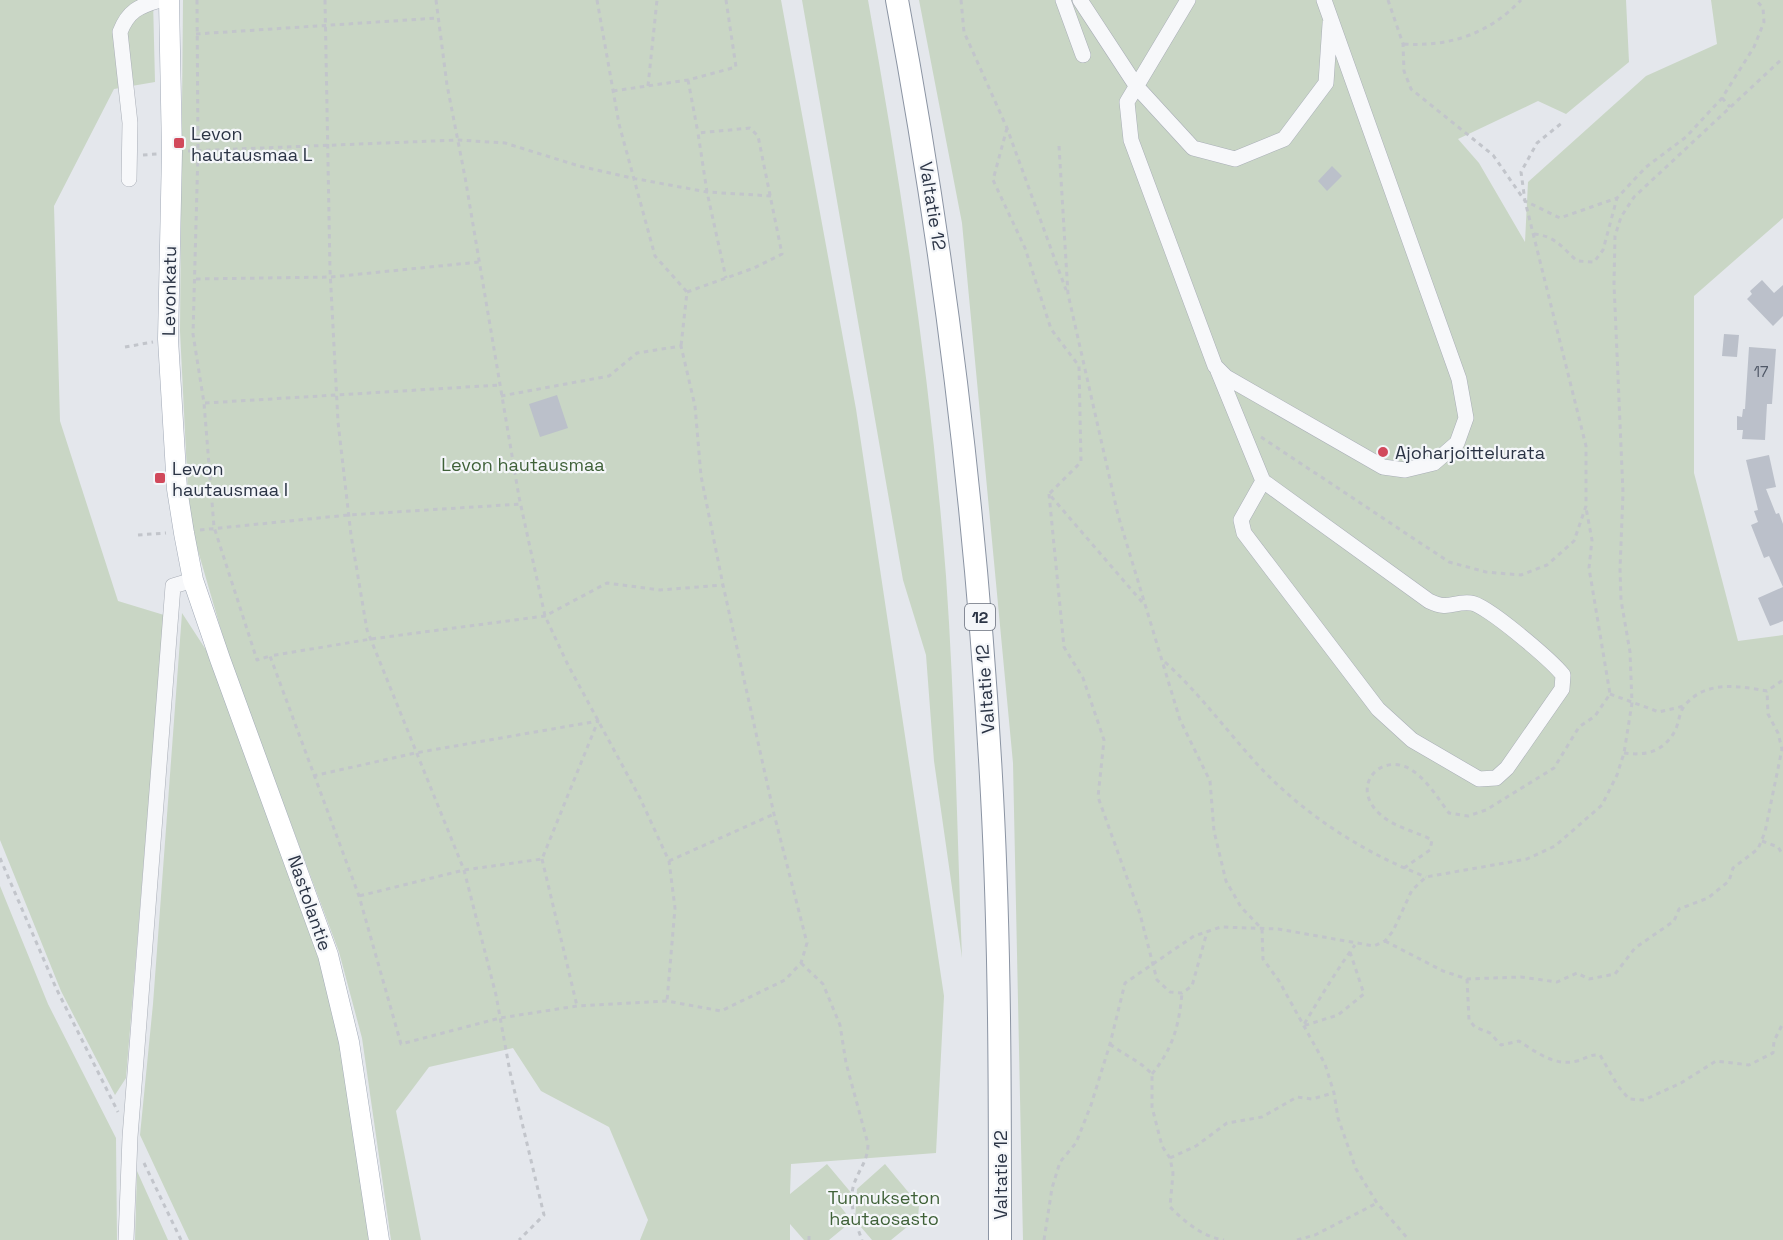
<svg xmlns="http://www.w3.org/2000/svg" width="1783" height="1240" font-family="'Space Grotesk',sans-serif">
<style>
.green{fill:#c9d6c5}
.building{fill:#bbc0ca}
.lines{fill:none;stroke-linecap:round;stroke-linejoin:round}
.minor-casing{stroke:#a9aeb7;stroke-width:16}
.major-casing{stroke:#a3abb8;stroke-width:21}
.highway-casing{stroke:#8b94a3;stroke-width:24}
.path{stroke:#c2c5cb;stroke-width:3;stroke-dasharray:4.5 4.5;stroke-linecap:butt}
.minor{stroke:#f7f8fa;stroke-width:15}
.major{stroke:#fff;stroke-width:20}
.highway{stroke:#fff;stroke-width:22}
.poi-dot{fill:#d1495b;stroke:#f4f6f9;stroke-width:2}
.labels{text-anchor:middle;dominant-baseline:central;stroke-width:4.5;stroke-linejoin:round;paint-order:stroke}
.number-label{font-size:15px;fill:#4f5766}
.shield{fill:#f4f6f9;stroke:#676e7b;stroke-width:1.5}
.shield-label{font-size:16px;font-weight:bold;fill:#2b3445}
.poi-label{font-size:18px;fill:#2b3445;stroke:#f4f6f9;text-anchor:start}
.street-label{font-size:18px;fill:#2b3445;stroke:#f4f6f9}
.park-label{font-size:18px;fill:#3f6138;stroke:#f4f6f9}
</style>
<rect width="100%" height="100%" fill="#e4e7ec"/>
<path class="green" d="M0 0H153L155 82 114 89 54 206 60 421 118 601 164 615 126 1078 115 1095 61 991 0 840Z
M183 0H781L856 409 944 996 936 1153 791 1164 790 1194 827 1164 853 1195 840 1206 852 1221 829 1240H804L790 1224V1240H640L648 1220 609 1127 541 1091 513 1048 429 1067 396 1111 421 1240H391L362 1038 339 952 230 661 194 537 188 493 180 331Z
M802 0H868C902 190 931 383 946 576 955 703 957 831 962 958L934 761 926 655 903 580Z
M919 0H1626L1629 62 1566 114 1538 101 1458 139 1479 163 1525 242 1528 182 1646 76 1717 44 1711 0H1783V218L1694 296V473L1738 641 1783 635V1240H1023L1013 763 962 223Z
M182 613 210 656 247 762 287 864 319 957 340 1041 370 1240H189L140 1135 153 1004Z
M0 886 48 1004 116 1138 117 1240H0Z
M885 1164 919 1205 918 1218 891 1240H872L855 1220 857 1189Z
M137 1171 168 1240H135Z"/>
<path class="building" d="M1332 166 1342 176 1327 191 1318 181Z
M1762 280 1774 293 1783 285V316L1773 326 1747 299 1752 294 1750 291Z
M1724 334 1739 335 1737 357 1722 356Z
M1749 347 1776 349 1772 404H1767L1765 440 1742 439 1743 430H1737V416L1742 417 1743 409H1745Z
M557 395 568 428 540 437 529 404Z
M1769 455 1776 487 1766 489 1776 514 1779 513 1783 524V621L1770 626 1758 598 1783 587 1769 556 1764 558 1751 525 1758 522 1754 511 1758 510 1746 460Z"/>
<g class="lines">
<g class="minor-casing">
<path id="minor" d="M1063 0 1083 55
M1080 0 1137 87 1193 148 1235 159 1284 139 1326 83 1330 24
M1188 0 1127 102 1131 140 1215 366 1226 377 1383 467 1405 470 1434 463 1457 443 1466 418 1459 379 1324 0
M129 179 130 123 120 32C128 11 139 6 160 0
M1218 371 1263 481 1429 601C1450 611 1452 601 1471 603 1486 604 1552 661 1563 675L1562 689 1507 768 1496 778 1479 779 1412 740 1378 709 1244 533 1241 520 1263 481
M126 1240 130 1137 173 586 193 580"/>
</g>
<g class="major-casing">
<path id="major" d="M169 0 172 152 168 339 177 489 184 533 193 580 220 659 328 955 349 1042 379 1240"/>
</g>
<g class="highway-casing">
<path id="highway" d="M897 0C946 263 978 528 992 795 1000 943 1000 1092 1000 1240"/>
</g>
<path class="path" d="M197 0 198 151 193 334 204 403 214 527 257 660 270 656
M325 0 330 270 338 422 351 535 367 630 464 870 496 995 510 1072 544 1215 519 1240
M436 0 447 85 465 177 519 497 545 616 568 665 640 798 669 861 675 908 667 1001
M597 0 619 124 655 256 687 292 681 346
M961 0 964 32 1007 128 1066 290
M1388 0 1403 44 1404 71 1411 89 1493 155 1525 201 1560 218 1617 198 1646 167 1686 137 1722 98 1754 47 1764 22 1763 8 1756 0
M196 34 438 18
M1404 44C1449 47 1489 34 1521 0
M688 80 698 133
M648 86 657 0
M613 91 688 80 736 67 726 0
M1722 98 1730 107
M1007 128 993 180 1025 248 1051 329 1079 366 1081 462 1049 494 1142 602
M1059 146 1068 294 1118 515 1180 720 1210 781 1214 831 1226 881 1241 907 1261 928
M188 151 458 140 505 143 579 166 632 178 707 192 772 196
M143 155 157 154
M1534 234C1555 236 1562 247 1577 261L1594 262 1603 250 1617 198
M196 279 331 277 479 262
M687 292 754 268 782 254 758 136 750 128 698 133 707 192 726 278
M125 347 153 342
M501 396 609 376 637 353 681 346 695 406 701 476 723 585 774 814 807 943 801 963 785 980 721 1011 667 1001 577 1006 500 1018 401 1044 359 896 270 656 371 639 545 616 607 583 660 590 723 585
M205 403 500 385
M1261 437 1449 562 1486 572 1521 575 1547 565 1574 541 1586 506V446L1525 201 1521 172 1537 143 1563 122
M1049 494 1064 647 1083 678 1104 740 1098 797 1140 914 1157 980 1170 992 1182 993 1192 986 1207 932
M200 530 348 515 521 504
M138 535 166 533
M1165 662C1199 693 1226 730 1257 764 1303 814 1362 852 1426 877
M1610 694 1659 712 1684 706
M1624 753C1646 756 1663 752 1675 731 1679 723 1679 712 1685 705 1706 680 1739 686 1767 691L1783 680
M313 776 415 753 598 721 542 859 464 870 359 896
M1762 841 1778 847 1783 855
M0 858 56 988 118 1112
M542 859 577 1006
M669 861 774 814
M1404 868 1430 850 1432 840C1419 833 1402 829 1389 821 1342 791 1381 748 1413 771 1428 781 1439 800 1449 813L1468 816 1486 810 1554 768 1579 727 1595 716 1610 694 1589 568 1592 540 1586 508
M1262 929 1263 959 1279 981 1325 1064 1334 1093 1338 1118 1356 1169 1377 1203 1409 1240
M1385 941 1443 971 1467 979 1521 977 1557 982 1577 973 1589 979 1615 974 1635 948 1674 921 1679 909 1708 898 1729 881 1733 868 1758 849 1765 832 1782 749 1778 733 1768 714 1767 691
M1350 952 1364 994 1338 1015 1303 1026C1320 998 1336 971 1355 945
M801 963 823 984 840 1025 846 1063 868 1144C868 1161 859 1169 854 1184 848 1202 856 1224 862 1240
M1467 979 1469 1020 1475 1027 1490 1033 1501 1045 1519 1041C1536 1052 1555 1067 1577 1061 1586 1059 1589 1054 1600 1055L1618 1086 1629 1099 1644 1100 1681 1083 1716 1061 1749 1065 1773 1053 1774 1041 1783 1023
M1110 1044C1124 1055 1140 1061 1152 1074V1107L1162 1146 1170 1158 1173 1173 1170 1207C1185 1222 1203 1237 1224 1240
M1152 1074C1173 1048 1179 1026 1182 993
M1170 1158 1196 1146 1227 1123 1262 1117 1297 1097 1312 1099 1333 1093
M144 1163 181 1240
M809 1240V1236
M1044 1240 1052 1188 1060 1162 1076 1143 1091 1105 1110 1044 1125 983 1194 936 1221 927 1278 929 1374 946 1385 941 1393 931 1412 890 1426 877 1527 859 1555 846 1602 805 1617 775 1624 753 1632 703 1630 652 1621 600 1620 569 1623 493 1614 284 1615 236 1621 217 1634 197 1783 58
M1297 1240 1315 1235 1377 1203"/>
<use href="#minor" class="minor"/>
<use href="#major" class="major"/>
<use href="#highway" class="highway"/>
</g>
<g class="poi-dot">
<rect x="173" y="137" width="12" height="12" rx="3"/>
<circle cx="1383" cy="452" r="6"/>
<rect x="154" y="472" width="12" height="12" rx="3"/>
</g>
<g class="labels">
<g class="number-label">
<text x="1761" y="371">17</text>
</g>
<rect class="shield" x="965" y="604" width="30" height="26" rx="4.5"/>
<g class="shield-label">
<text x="980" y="617">12</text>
</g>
<g class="poi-label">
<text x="191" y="133">Levon<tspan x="191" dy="21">hautausmaa L</tspan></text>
<text x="1395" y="452">Ajoharjoittelurata</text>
<text x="172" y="468">Levon<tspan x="172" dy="21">hautausmaa I</tspan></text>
</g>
<g class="street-label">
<text transform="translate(933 206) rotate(81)">Valtatie 12</text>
<text transform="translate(169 291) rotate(-89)">Levonkatu</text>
<text transform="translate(985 689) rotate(-94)">Valtatie 12</text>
<text transform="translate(310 903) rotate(71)">Nastolantie</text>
<text transform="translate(1000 1175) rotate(-90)">Valtatie 12</text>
</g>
<g class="park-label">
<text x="523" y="464">Levon hautausmaa</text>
<text x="884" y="1197">Tunnukseton<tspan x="884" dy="21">hautaosasto</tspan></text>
</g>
</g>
</svg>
